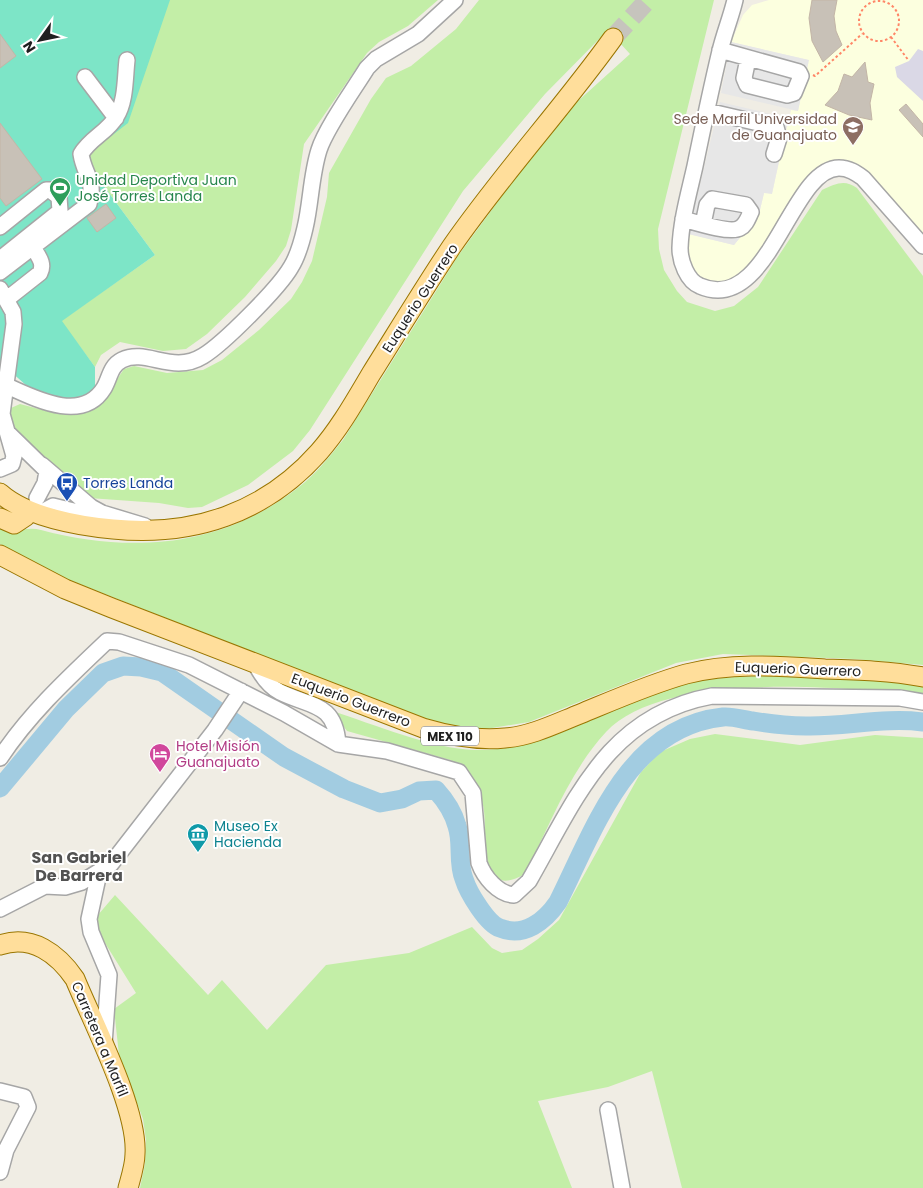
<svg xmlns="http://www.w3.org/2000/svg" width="923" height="1188" font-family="Poppins,sans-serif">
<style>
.education{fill:#fcffdf}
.grass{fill:#c3eea7}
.pitch{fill:#7de5c7}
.parking{fill:#e7e7e7}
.plaza{fill:#dad8e6}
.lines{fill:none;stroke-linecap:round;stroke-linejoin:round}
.river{stroke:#a2cce1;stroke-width:19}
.building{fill:#c8c1b7;stroke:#c3b5a6}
.major-tunnel{stroke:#c6c4bd;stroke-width:19;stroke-dasharray:19 9;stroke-linecap:butt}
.minor-casing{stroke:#a6a6a6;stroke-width:18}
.major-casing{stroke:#9a7600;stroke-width:21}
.path{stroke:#ff8667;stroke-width:2;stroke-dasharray:2.5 2.5;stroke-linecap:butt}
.minor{stroke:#fff;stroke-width:15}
.major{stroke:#ffde9b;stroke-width:19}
.labels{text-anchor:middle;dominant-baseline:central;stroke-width:4;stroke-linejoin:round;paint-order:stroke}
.shield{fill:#fff;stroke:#626262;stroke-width:1}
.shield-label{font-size:12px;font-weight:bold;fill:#1f1f1f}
.education-label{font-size:14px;fill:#785e54;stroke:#fff;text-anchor:end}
.leisure-label{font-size:14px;fill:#27864d;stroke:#fff;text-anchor:start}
.street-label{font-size:14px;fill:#1f1f1f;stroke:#fff}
.transit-label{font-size:14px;fill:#164399;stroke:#fff;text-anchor:start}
.hotel-label{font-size:14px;fill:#b23c85;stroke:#fff;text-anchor:start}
.culture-label{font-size:14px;fill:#0d838f;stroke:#fff;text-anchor:start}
.quarter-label{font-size:16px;font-weight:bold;fill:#525252;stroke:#fff}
</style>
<rect width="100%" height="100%" fill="#f0ede4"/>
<path class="education" d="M769 0H923V256L861 184 844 174 825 180 812 194 752 282 738 292 723 296H709L697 290 676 259 673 230 734 245 759 214 764 193H772L791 110 798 111 808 60 731 42 743 15 752 5Z"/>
<path class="grass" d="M168 0H438L408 26 379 42 367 53 304 144 291 230 286 246 276 261 245 297 207 334 186 349 163 351 120 342 101 355 95 367 61 321 155 255 83 158Z
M479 0H714L658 229 659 249 664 270 677 291 687 302 715 311 734 306 758 287 822 190C836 184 844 179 857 188L923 276V665L854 659 723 654 676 663 529 722 480 730 436 725 44 570 0 544V528C13 534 27 526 41 530 131 554 223 547 299 487 316 474 329 457 343 440L458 256 548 133 567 111 630 54 608 30 545 94 463 191 310 430 293 451 248 485 202 507 188 508 159 503 89 498 15 434 9 413 11 408 20 404 58 414H74L89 410 101 403 124 369 134 366 167 373 203 370 222 360 259 330 291 299 302 282 312 261 327 197 329 173 371 99 386 78 411 66 456 29Z
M759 676 879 680 923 686V696C846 687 663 670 606 732 569 772 549 827 525 874 475 903 489 830 483 805 479 787 465 768 450 760L347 731 332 711C373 724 433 749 475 750 545 751 592 715 654 692 688 680 724 677 759 676Z
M715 734 800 745 875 735 923 738V1188H682L652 1071 608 1087 538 1101 572 1188H140L145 1164 146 1140 143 1119 119 1055 114 1009 136 993 92 922 115 895 208 995 222 980 267 1030 326 965 409 953 472 927 492 948 502 953 522 950 538 939 559 920 641 772 660 752 690 739Z"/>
<path class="pitch" d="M0 0H170L128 123 83 158 155 255 62 321 95 367V390L85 398 68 400 37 395 0 362Z"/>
<path class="parking" d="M731 42 809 60 798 111 721 93Z
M720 102 788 118 772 194 764 193 759 214 734 245 688 234Z"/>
<path class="plaza" d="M918 49 923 51V101L897 77 895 67 909 61Z"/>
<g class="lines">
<path class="river" d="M0 788 66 709 103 673 123 666 141 667 162 672 284 757 344 789 380 803 402 799 419 791 436 790C446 801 453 811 457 826 463 843 457 862 464 879 468 892 487 924 500 928 524 938 545 921 558 902 595 828 628 727 723 717 733 716 744 720 753 721 770 724 788 726 806 726 845 727 884 717 923 722"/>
</g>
<path class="building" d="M812 0H837L834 16 836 31 842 45 823 62 812 41 809 18Z
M0 34 16 56 0 68Z
M865 62 868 82 874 84 870 103 872 120 849 115 825 105 838 91 844 74 852 77Z
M906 104 923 124V137L899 110Z
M0 123 42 179 6 206 0 198Z
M106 204 116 218 97 232 87 218Z"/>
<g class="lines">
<path class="major-tunnel" d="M613 38 648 0"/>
<g class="minor-casing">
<path id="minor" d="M735 0C731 17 724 34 720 51 711 89 703 127 695 166 689 193 681 220 680 248 680 261 687 281 700 286 769 316 790 168 839 168 849 168 856 173 863 178L923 246
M720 50 799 72 801 76 794 93 787 95 747 85 744 78 748 59
M85 77 116 118
M707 111 776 127 779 138 774 154
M683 219C694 222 731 234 740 228 746 225 748 218 751 212L746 205 712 199 707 205 703 224
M0 227 46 190H50L59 197 60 211 0 259
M0 272 89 204C96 180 84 175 81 154 90 138 108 132 116 117 126 102 125 77 127 60
M0 289 13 312 14 324 2 414 14 456 12 464 0 469
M7 299 40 273C45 263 38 256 33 247
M5 385C34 398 82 424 104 388 110 378 110 366 122 360 147 348 172 375 203 356 223 344 279 288 291 267 298 256 302 241 305 228 311 203 311 175 319 150 326 128 354 89 367 68L376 59 418 34 455 0
M8 433 47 471 45 483 37 498
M42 465 91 507 102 513 145 526
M40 513 53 506 90 515 96 520
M255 663C261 675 268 686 280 692 310 707 335 702 338 744
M0 758C30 713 68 678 107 641L119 642 189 665 284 713 338 744 387 751 459 772 473 793 479 863C484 877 498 894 514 895L529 881C576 799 608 715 712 696L900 698 923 702
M99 873 89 919 91 932 109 975 104 1044
M0 909 45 886 65 887 82 882 111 864 215 730 241 691
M0 1091 24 1097 28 1107 6 1150 0 1172
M608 1110 622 1188"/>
</g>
<g class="major-casing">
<path id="major" d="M0 493C27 517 79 526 113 529 193 537 265 513 319 452 340 428 355 401 371 374 398 331 424 288 452 246 502 174 562 109 613 38
M0 518 14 524 26 516
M0 555 65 589 112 608 423 728C450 736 476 741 505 738 531 736 555 724 580 714 614 700 650 684 686 674 731 662 779 666 825 669 858 670 891 671 923 677
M0 945C32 934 58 954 75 979 93 1023 138 1109 135 1154 135 1165 131 1177 128 1188"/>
</g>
<path class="path" d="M859 21a20 20 0 1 1 40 0a20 20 0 1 1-40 0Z
M891 37 909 61
M813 75 815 76 862 34"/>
<use href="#minor" class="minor"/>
<use href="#major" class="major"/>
</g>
<defs>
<g id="university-pin" transform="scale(1.125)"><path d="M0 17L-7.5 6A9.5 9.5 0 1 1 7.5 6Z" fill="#8d6e63" stroke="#fff"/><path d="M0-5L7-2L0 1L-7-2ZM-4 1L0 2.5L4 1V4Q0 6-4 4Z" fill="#fff"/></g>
<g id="stadium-pin" transform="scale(1.125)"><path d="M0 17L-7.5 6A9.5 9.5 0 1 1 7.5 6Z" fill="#2e9e5b" stroke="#fff"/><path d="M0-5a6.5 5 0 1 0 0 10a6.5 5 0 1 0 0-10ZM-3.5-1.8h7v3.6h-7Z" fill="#fff"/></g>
<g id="bus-pin" transform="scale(1.125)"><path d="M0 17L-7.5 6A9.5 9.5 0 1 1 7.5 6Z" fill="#1a4fb4" stroke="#fff"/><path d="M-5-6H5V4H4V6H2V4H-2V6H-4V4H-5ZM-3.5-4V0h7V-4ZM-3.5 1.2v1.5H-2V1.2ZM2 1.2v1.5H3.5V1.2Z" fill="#fff"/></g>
<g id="hotel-pin" transform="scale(1.125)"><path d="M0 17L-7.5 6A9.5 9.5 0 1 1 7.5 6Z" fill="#d1479c" stroke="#fff"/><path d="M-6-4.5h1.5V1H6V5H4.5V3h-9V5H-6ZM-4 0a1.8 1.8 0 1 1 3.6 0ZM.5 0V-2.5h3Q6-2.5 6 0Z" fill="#fff"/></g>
<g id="museum-pin" transform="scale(1.125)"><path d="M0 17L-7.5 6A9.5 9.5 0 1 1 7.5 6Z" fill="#0f9aa8" stroke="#fff"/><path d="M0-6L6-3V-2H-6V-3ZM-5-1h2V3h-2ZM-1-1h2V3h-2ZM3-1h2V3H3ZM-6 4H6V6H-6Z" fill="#fff"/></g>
</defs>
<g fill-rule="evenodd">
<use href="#university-pin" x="853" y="127"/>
<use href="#stadium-pin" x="60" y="188"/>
<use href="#bus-pin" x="67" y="483"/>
<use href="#hotel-pin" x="160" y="754"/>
<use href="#museum-pin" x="198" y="834"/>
</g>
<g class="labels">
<rect class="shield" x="421" y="726.5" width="58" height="19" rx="4"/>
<g class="shield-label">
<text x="450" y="736">MEX 110</text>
</g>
<g class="education-label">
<text x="837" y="119">Sede Marfil Universidad<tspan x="837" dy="16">de Guanajuato</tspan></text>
</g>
<g class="leisure-label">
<text x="76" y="180">Unidad Deportiva Juan<tspan x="76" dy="16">José Torres Landa</tspan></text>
</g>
<g class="street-label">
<text transform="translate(420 298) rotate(-57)">Euquerio Guerrero</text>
<text transform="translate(798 669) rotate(2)">Euquerio Guerrero</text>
<text transform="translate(351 700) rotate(21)">Euquerio Guerrero</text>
<text transform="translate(100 1039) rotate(67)">Carretera a Marfil</text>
</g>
<g class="transit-label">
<text x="83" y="483">Torres Landa</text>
</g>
<g class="hotel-label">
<text x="176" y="746">Hotel Misión<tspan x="176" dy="16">Guanajuato</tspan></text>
</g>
<g class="culture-label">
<text x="214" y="826">Museo Ex<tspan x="214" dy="16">Hacienda</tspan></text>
</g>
<g class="quarter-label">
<text x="79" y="857">San Gabriel<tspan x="79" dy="18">De Barrera</tspan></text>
</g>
</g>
<g transform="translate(40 40) rotate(237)" stroke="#ffffff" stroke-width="4" paint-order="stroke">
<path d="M0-4L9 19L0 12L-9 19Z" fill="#1f1f1f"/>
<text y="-8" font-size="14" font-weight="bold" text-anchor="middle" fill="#1f1f1f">N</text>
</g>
</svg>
